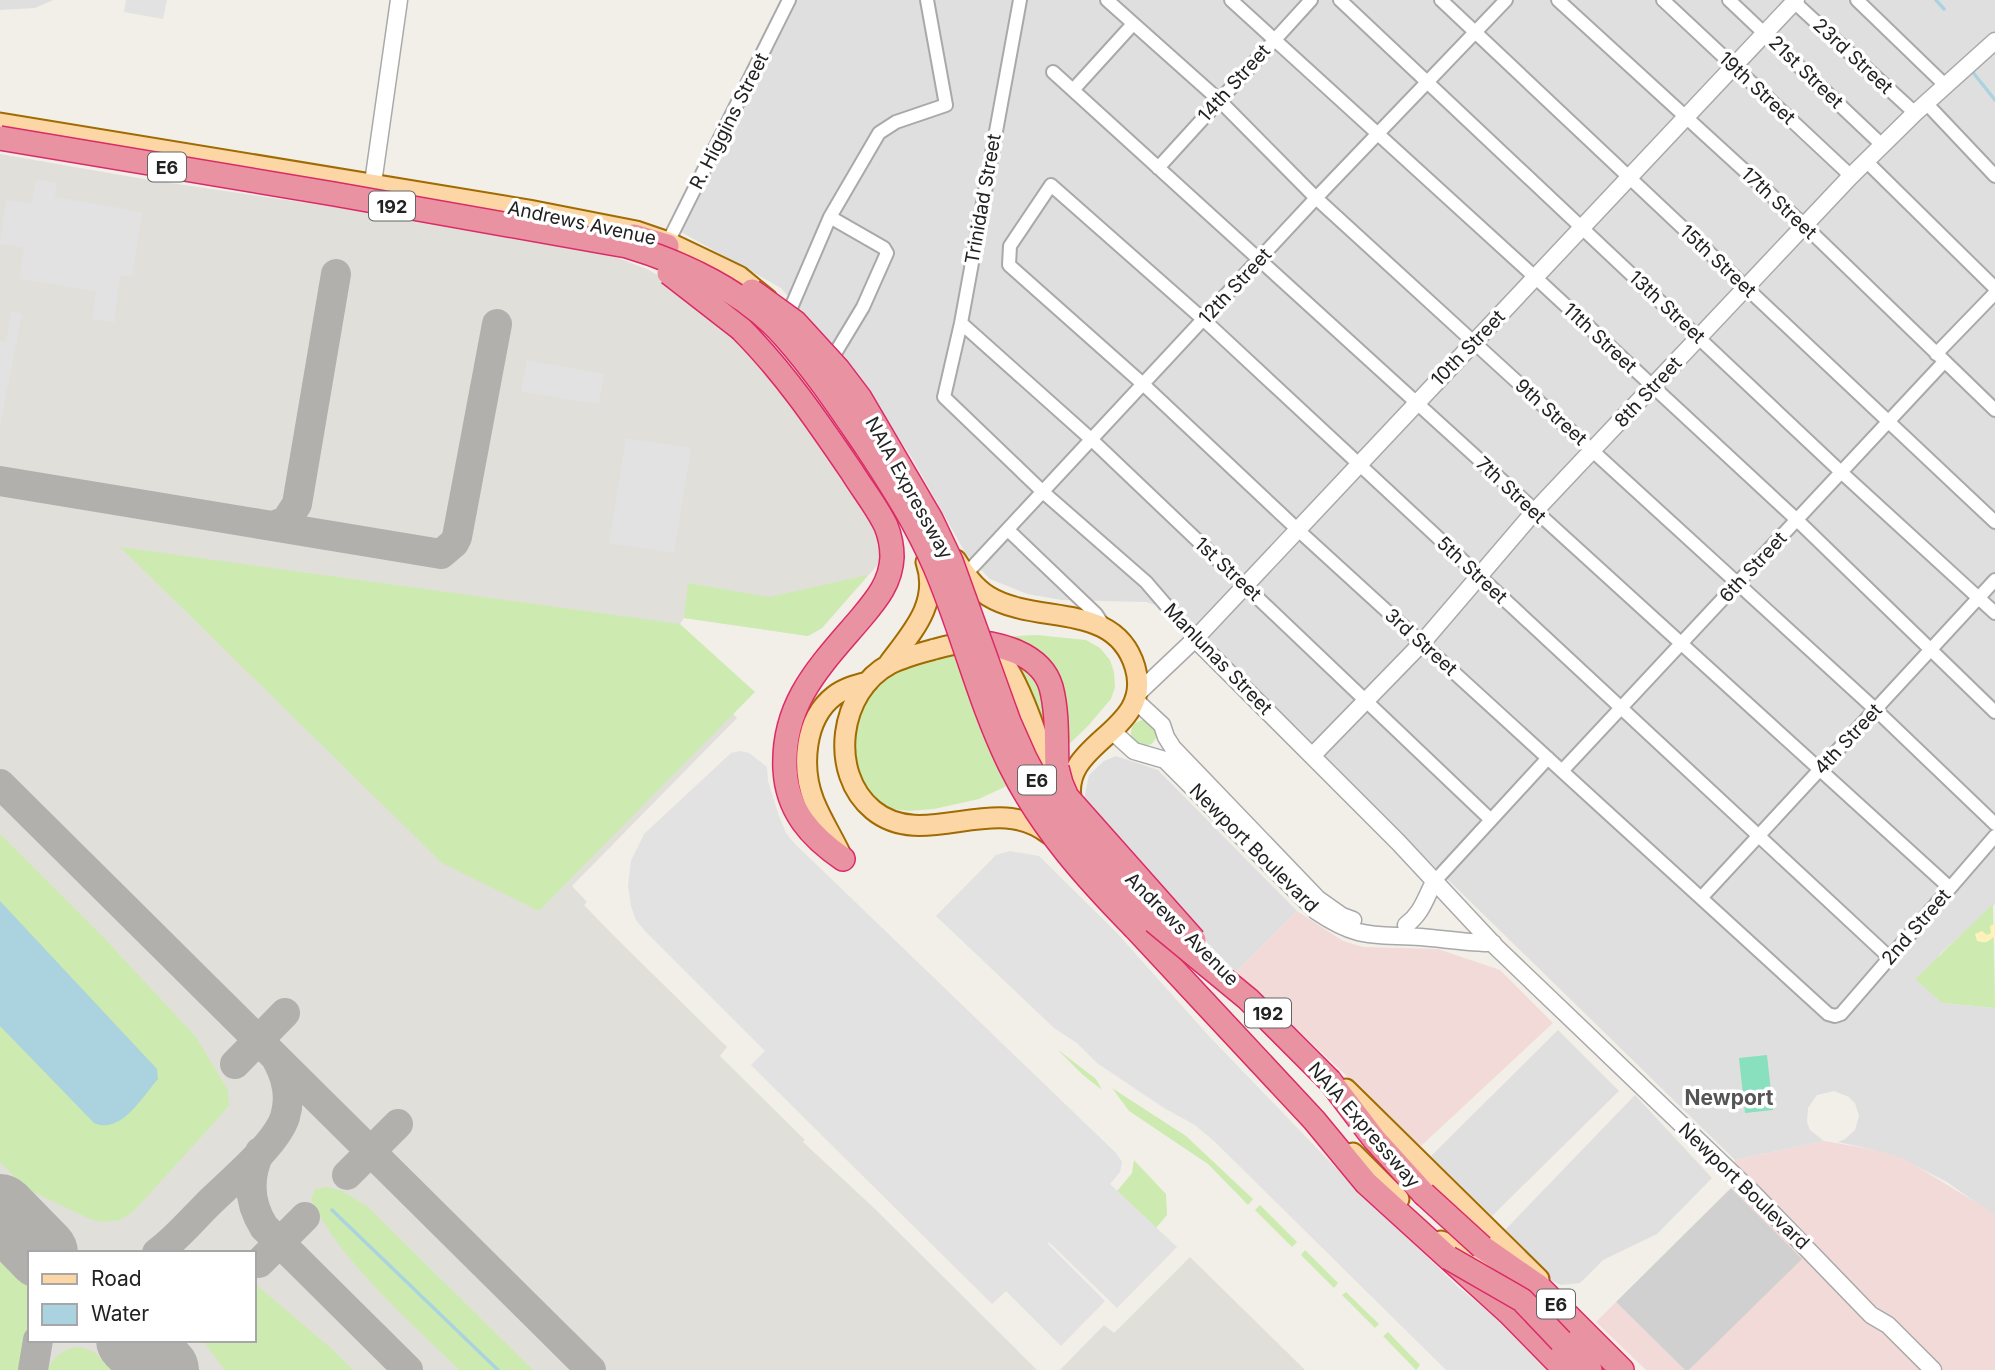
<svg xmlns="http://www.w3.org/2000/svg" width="1995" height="1370" font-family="Inter,sans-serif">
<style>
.residential{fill:#e0dfdf}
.commercial{fill:#f2dad9}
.religious{fill:#d0d0d0}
.airport{fill:#e1dfda;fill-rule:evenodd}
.grass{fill:#cdebb0}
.sand{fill:#fff1ba}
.pitch{fill:#88e0be}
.parking{fill:#e2e2e2}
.water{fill:#aad3df}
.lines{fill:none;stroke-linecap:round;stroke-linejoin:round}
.stream{stroke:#aad3df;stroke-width:3.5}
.taxiway{stroke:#b1b0ac;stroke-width:30}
.runway{stroke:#b1b0ac;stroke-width:72}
.minor-casing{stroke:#a9a9a9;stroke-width:16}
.tertiary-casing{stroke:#a9a9a9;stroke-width:19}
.primary-casing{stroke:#a06b00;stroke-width:23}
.motorway-casing{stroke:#dc2a67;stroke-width:26}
.minor{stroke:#fff;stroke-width:12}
.tertiary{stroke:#fff;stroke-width:16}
.primary{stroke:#fcd6a4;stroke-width:19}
.motorway{stroke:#e892a2;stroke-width:23}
.motorway-bridge-casing{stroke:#dc2a67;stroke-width:26;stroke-linecap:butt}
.motorway-bridge{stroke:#e892a2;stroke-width:23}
.labels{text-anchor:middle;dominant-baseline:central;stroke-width:7;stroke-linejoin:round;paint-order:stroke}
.shield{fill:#fff;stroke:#646464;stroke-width:2}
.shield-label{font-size:18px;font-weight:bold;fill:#222}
.street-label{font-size:19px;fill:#222;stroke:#fff}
.neighbourhood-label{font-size:21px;font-weight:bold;fill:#555;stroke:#fff}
</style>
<rect width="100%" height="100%" fill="#f2efe9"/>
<path class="residential" d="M0 0H53L35 8 0 10Z
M796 0H1995V904L1939 955 1943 1003 1995 1008V1216L1947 1182 1910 1163 1871 1149 1838 1142 1845 1139 1855 1130 1859 1116 1855 1103 1849 1097 1834 1091 1817 1095 1808 1108 1807 1122 1810 1130 1824 1141 1735 1160 1182 620 1166 609 1147 602 1062 600 1027 594 990 579 966 554 912 458 857 377 781 288 681 232Z
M1116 756 1158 770 1297 911 1236 972 1093 824 1084 799 1089 775 1104 761Z
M1558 1030 1619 1091 1492 1216 1431 1156Z
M1635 1095 1712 1178 1657 1234 1603 1260 1580 1283 1561 1285 1550 1280 1505 1230Z"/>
<path class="commercial" d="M1297 911 1343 941 1363 947 1438 949 1500 970 1553 1023 1421 1146 1236 972Z
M1824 1141 1871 1149 1903 1158 1985 1208 1995 1216V1370H1689L1801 1259 1731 1188 1735 1160Z
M1616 1302 1685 1370H1646L1596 1322Z"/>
<path class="religious" d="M1731 1188 1802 1259 1689 1370H1685L1616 1302Z"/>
<path class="airport" d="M0 154 144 179 475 228 583 249 618 258 647 269 678 287 721 315 814 412 889 552 822 628 808 636 684 618 667 644 737 718 572 886 587 902 584 905 614 936 727 1047 720 1056 805 1140 803 1142 874 1208 1037 1370H0ZM30 1253H254V1340H30Z
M1190 1257 1305 1370H1060L1104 1325 1114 1333Z"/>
<path class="grass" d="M120 547 680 624 755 692 539 911 442 863Z
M868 575 822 628 808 636 684 618 688 583 769 597Z
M1037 635 1086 640 1100 648 1110 660 1114 672 1115 687 1111 699 1088 726 1064 749 1017 781 979 799 934 809 909 811 892 809 872 799 852 768 850 732 866 696 882 681 902 668 993 637Z
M1131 733a13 13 0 1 1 26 0a13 13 0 1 1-26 0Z
M0 834 106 940 196 1037 228 1090 229 1105 222 1114 133 1212 120 1220 104 1222 90 1219 27 1189 0 1162Z
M1993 904 1995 1008 1942 1003 1915 979Z
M1057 1049 1096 1079 1102 1090 1083 1075Z
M1112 1088 1186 1136 1253 1199 1248 1205 1208 1164 1129 1111Z
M1134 1160 1166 1194 1167 1215 1156 1228 1117 1191 1132 1173Z
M327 1187 342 1191 368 1207 533 1370H459C409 1320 341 1263 311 1199L315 1189Z
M1260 1205 1297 1242 1292 1247 1255 1210Z
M1305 1250 1338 1283 1334 1288 1301 1255Z
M0 1259C8 1267 22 1277 28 1287 36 1301 22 1353 19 1370H0Z
M254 1283 333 1350 353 1370H225L202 1340H254Z
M1346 1292 1379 1324 1375 1328 1342 1295Z
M1388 1332 1420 1365 1416 1370 1383 1336Z
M80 1347 94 1352 112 1370H47C54 1356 64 1348 80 1347Z"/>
<path class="sand" d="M1995 924V939L1993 937C1988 943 1984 943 1977 941L1975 934 1982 931 1987 935 1991 933 1990 926Z"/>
<path class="pitch" d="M1767 1055 1773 1110 1745 1113 1739 1058Z"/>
<path class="parking" d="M126 0H167L163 19 124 12Z
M36 179 57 183 55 197 142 212 132 277 120 275 114 322 92 319 96 291 19 279 24 247 0 244 6 200 32 203Z
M11 311 22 314 0 427V341L6 342Z
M527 360 604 374 599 404 521 392Z
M626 438 691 448 674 553 609 543Z
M740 751 749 753 767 767 768 781 779 816 786 833 795 844 1116 1153 1122 1162 1120 1172 1110 1184 1177 1247 1117 1308 1049 1242 1048 1244 1105 1301 1061 1346 1006 1291 992 1304 751 1065 765 1051 645 931 636 920 631 906 628 886 631 861 644 834 731 753Z
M1010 851 1039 856 1116 932 1208 1035 1329 1161 1458 1287 1501 1322 1552 1370H1446L1215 1142 1195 1125 1164 1108 1097 1063 1077 1043 1054 1028 936 916 996 855Z"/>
<path class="water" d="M0 901 157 1069 158 1079C142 1097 121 1135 94 1123L0 1026Z"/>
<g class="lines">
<path class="stream" d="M1936 0 1944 9
M1971 70 1995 100
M332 1210 498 1370"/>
<path class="taxiway" d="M0 481 441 554 454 543 457 537 497 324
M273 526 286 521 297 504 336 274
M0 784 591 1370
M235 1064 285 1013
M260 1152C247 1178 249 1203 264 1227L408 1370
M347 1175 398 1124
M26 1235 45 1253
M157 1253C175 1240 191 1221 207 1205 229 1183 276 1145 285 1117 291 1097 287 1078 277 1060
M259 1263 305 1217
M147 1340 158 1366
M33 1370 38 1340"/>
<path class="runway" d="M0 1210 42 1253
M132 1340 163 1370"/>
<g class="minor-casing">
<path id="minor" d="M1020 0 961 323 944 397 1043 492 1146 582 1195 639
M1107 0 1219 100 1316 198 1876 710 1995 824
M1231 0 1536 278 1797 520 1995 712
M1340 0 1841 472 1995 613
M1441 0 1995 522
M1558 0 1806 227 1995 410
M1663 0 1851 176
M1729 0 1882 145
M1792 0 1915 113
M1857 0 1946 86
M1053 72 1950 888
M1073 90 1133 24
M1926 103 1995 176
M1866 161 1995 288
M1158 168 1311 0
M668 242 789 0
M787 317 830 217 879 133 896 122 946 105 927 0
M961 323 1092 440 1491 820
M1936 354 1995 293
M828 365 863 307 887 253 884 248 830 217
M1008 530 1096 614 1106 629
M966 574 1316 198 1506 0
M1562 771 1944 362
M1434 882 1548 758
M1701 898 1995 580
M1890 958 1204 320 1051 185 1010 246 1009 265 1144 385 1298 530 1828 1014 1835 1016 1841 1014 1995 836"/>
</g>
<g class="tertiary-casing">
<path id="tertiary" d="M373 183 399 0
M1195 639 1398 842 1496 947 1753 1193 1871 1315 1888 1325 1933 1370
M1137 694 1195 639 1796 0
M1135 700 1162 725 1166 737 1173 748 1318 899 1342 916 1353 920
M1112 731 1134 751 1165 760 1316 911C1359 940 1373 934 1421 937 1445 939 1469 943 1493 943
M1312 756 1422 643 1534 512 1851 176 1915 113 1995 41
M1406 925C1422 913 1425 899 1434 882"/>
</g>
<g class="primary-casing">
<path id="primary" d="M0 123 529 210 636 231 668 242 739 276 767 299
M956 560C965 574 974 587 988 596 1037 626 1115 600 1135 667 1155 733 1057 741 1072 803
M889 663C912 632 940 603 926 562
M1050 835C996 790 924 852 873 810 828 773 839 691 890 664 904 657 920 653 935 649 959 642 980 638 999 657 1017 675 1037 733 1044 759 1047 769 1048 779 1052 789
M843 859C834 839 822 821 814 801 801 768 804 719 834 696 844 688 856 685 868 682
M1346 1089 1539 1279
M1353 1153 1399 1199
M1441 1241 1467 1250 1499 1281"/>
</g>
<g class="motorway-casing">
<path id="motorway" d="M634 236 667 246
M741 329C784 372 818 422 852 472 863 490 877 507 886 526 890 536 892 547 892 557 891 582 877 599 861 618 821 665 782 702 785 769 787 811 811 837 843 859
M966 642C997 642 1041 653 1051 687 1058 713 1056 742 1057 768
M1135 928 1314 1120 1366 1183 1509 1313 1565 1370
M1330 1081 1374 1139 1424 1194
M1482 1247 1538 1286 1622 1370
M1561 1341 1590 1370"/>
</g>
<use href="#minor" class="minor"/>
<use href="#tertiary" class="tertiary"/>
<use href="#primary" class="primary"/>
<use href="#motorway" class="motorway"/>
<g class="motorway-bridge-casing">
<path id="motorway-bridge" d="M0 138 334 194 627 246C684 263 745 292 785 337 816 372 841 410 867 448 892 486 917 525 935 567 963 632 979 702 1010 765 1041 828 1086 878 1135 928
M669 273 741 329
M752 291 795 322 838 369 860 398 931 519 951 561 1009 722 1025 758 1043 792 1081 847 1140 910 1248 999 1330 1081
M1057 768 1061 783 1067 797 1194 940
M1424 1194 1482 1247
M1449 1258 1522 1300 1561 1341"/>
</g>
<use href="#motorway-bridge" class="motorway-bridge"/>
</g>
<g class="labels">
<g class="shield">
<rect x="148" y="152.5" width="38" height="29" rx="5"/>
<rect x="369" y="191.5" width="46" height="29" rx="5"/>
<rect x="1018" y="765.5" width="38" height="29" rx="5"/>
<rect x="1245" y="998.5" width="46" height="29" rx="5"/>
<rect x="1537" y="1289.5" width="38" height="29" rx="5"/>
</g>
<g class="shield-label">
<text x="167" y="167">E6</text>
<text x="392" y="206">192</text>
<text x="1037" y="780">E6</text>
<text x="1268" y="1013">192</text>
<text x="1556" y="1304">E6</text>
</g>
<g class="street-label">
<text transform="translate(1853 56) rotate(43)">23rd Street</text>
<text transform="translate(1806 72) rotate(44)">21st Street</text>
<text transform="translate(1234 83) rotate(-48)">14th Street</text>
<text transform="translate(1757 88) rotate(43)">19th Street</text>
<text transform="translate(729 121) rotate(-63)">R. Higgins Street</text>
<text transform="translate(983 199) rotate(-80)">Trinidad Street</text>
<text transform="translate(1779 203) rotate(43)">17th Street</text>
<text transform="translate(582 223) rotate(12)">Andrews Avenue</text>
<text transform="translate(1718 261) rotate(43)">15th Street</text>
<text transform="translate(1235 286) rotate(-47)">12th Street</text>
<text transform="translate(1667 307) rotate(43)">13th Street</text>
<text transform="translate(1600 338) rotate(43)">11th Street</text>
<text transform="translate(1468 348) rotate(-46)">10th Street</text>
<text transform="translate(1648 392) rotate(-47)">8th Street</text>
<text transform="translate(1551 412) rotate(42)">9th Street</text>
<text transform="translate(909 488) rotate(61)">NAIA Expressway</text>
<text transform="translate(1511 490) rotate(43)">7th Street</text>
<text transform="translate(1753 567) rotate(-47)">6th Street</text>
<text transform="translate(1228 569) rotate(43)">1st Street</text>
<text transform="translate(1472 570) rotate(43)">5th Street</text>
<text transform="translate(1421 642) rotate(42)">3rd Street</text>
<text transform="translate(1218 659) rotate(46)">Manlunas Street</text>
<text transform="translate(1848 739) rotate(-47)">4th Street</text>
<text transform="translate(1254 848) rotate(45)">Newport Boulevard</text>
<text transform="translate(1916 927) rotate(-49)">2nd Street</text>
<text transform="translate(1182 929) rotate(45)">Andrews Avenue</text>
<text transform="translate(1364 1125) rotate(49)">NAIA Expressway</text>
<text transform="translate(1744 1186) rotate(44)">Newport Boulevard</text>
</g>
<g class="neighbourhood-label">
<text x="1729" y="1097">Newport</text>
</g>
</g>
<rect x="28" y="1251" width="228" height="91" fill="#ffffff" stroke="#a7a7a7" stroke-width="2"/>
<rect x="42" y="1274" width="35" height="10" fill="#fcd6a4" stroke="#a7a7a7" stroke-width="2"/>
<text x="91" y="1286" font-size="21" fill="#222222">Road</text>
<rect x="42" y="1304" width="35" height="21" fill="#aad3df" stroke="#a7a7a7" stroke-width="2"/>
<text x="91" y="1321" font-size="21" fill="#222222">Water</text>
</svg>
